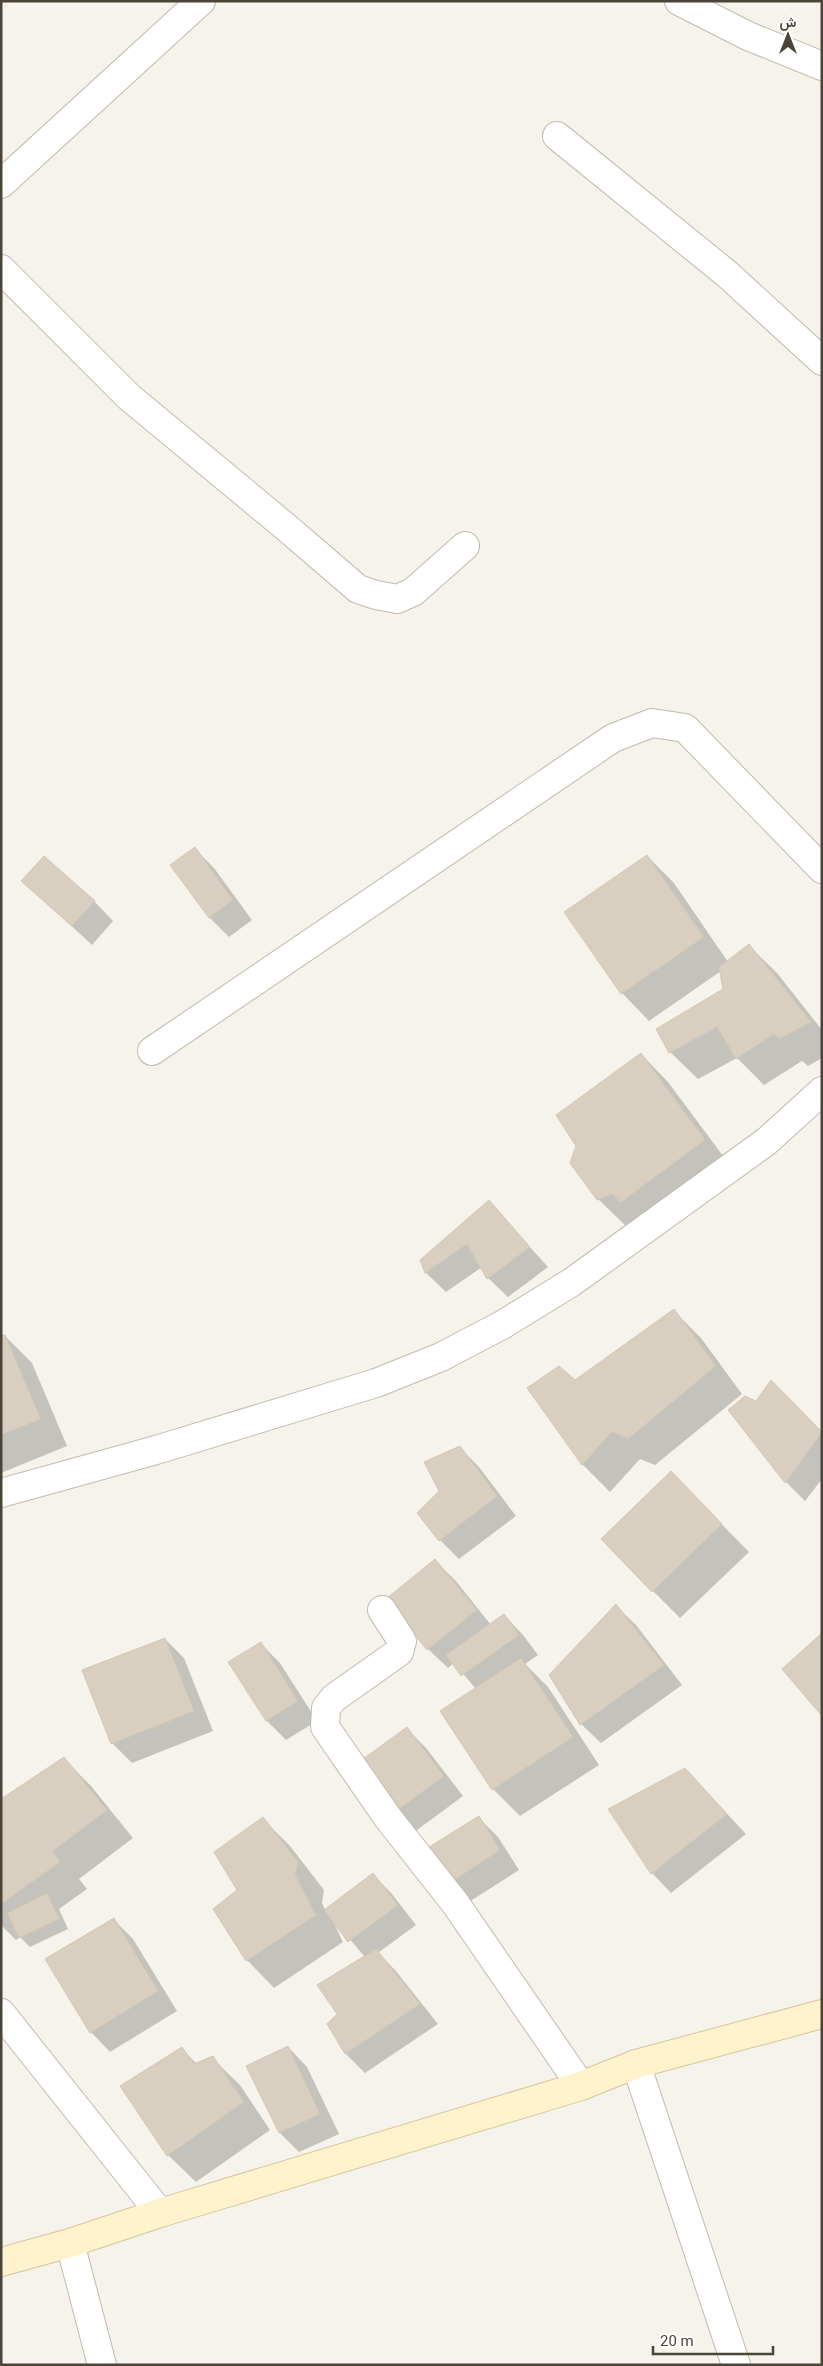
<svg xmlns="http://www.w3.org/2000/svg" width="823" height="2366" font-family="Roboto,Vazirmatn,sans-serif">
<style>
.shadow{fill:#0003}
.building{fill:#d8cfc1;stroke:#d3c7b4}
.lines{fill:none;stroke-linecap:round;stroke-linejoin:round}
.street-casing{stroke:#c2bbae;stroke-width:30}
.secondary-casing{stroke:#d6c79b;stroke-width:30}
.street{stroke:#fff;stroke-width:28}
.secondary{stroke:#fff3cd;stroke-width:28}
</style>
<rect width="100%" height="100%" fill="#f6f3ec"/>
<path class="shadow" d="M195 849 214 868 252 920 229 937 210 918 172 866Z
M647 856 674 883 728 962 749 946 777 973 822 1030V1058L808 1066 802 1061 764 1085 737 1058 698 1079 670 1052 724 990 721 971 649 1021 622 993 566 912Z
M23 881 94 901 113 921 92 945Z
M641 1054 668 1082 732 1168 640 1221 626 1226 598 1199Z
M489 1202 548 1267 508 1297 488 1278 482 1267 446 1292 426 1273 421 1260Z
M674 1311 701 1338 742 1394 655 1465 640 1459 610 1492 583 1465 529 1388 575 1381Z
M5 1336 32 1363 67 1446 1 1473V1337Z
M791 1401 822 1433V1479L805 1501 786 1482 730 1410 757 1403Z
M459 1447 479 1467 516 1516 459 1559 440 1540 441 1492Z
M698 1500 749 1552 680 1618 653 1591Z
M435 1561 455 1580 491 1625 504 1615 523 1635 538 1655 525 1664 548 1687 599 1765 520 1816 493 1789 476 1689 454 1663 448 1668 428 1649Z
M616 1606 636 1625 682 1685 601 1743 581 1724Z
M165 1639 184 1658 213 1731 132 1763 112 1743Z
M260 1643 280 1663 317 1721 286 1740 267 1721Z
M406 1728 426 1748 463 1796 413 1833 393 1814Z
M64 1759 91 1786 133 1838 79 1879 87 1889 59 1909 68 1929 30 1947 20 1937 16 1940 1 1925V1801Z
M685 1769 746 1834 671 1893 652 1873 610 1810Z
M479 1818 498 1837 519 1870 469 1902 449 1883Z
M263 1819 290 1846 324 1890 322 1903 325 1910 373 1875 392 1894 416 1925 378 1953 395 1970 438 2024 365 2073 346 2054 339 2014 365 1957 331 1917 343 1942 274 1988 247 1960 214 1910 238 1890Z
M114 1920 133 1939 177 2011 110 2052 91 2032Z
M288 2047 307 2067 339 2134 299 2152 280 2133Z
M182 2049 197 2064 212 2058 240 2085 270 2130 196 2182 168 2155 122 2087Z"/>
<path class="building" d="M195 847 233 900 209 918 170 865Z
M647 855 704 937 621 994 564 912Z
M44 856 95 901 72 926 21 881Z
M749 944 811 1022 779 1039 774 1034 736 1059 717 1027 669 1053 656 1029 723 989 719 967Z
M641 1053 705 1140 620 1203 613 1194 597 1200 570 1163 576 1146 556 1115Z
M489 1200 530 1247 487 1279 467 1244 425 1273 420 1260Z
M674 1309 716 1366 628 1439 612 1432 582 1465 527 1388 559 1366 575 1380Z
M5 1335 41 1419 1 1435V1336Z
M771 1380 822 1432 785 1483 728 1410 745 1396 756 1401Z
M460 1446 497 1496 439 1541 417 1513 439 1491 424 1462Z
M671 1471 722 1524 652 1592 601 1539Z
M435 1559 477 1610 427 1650 386 1599Z
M616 1604 664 1665 580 1725 549 1675Z
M504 1614 519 1635 461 1676 446 1655Z
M822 1633V1716L782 1669Z
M165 1638 194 1711 111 1744 82 1670Z
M261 1642 298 1701 266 1721 228 1662Z
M521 1658 573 1737 492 1790 440 1711Z
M407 1727 444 1776 392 1814 355 1765Z
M64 1757 107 1810 53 1851 60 1862 1 1904V1799Z
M685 1768 727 1814 651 1874 608 1809Z
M479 1816 500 1850 448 1884 426 1849Z
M263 1817 298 1862 295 1875 316 1915 246 1961 213 1909 237 1890 214 1852Z
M373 1873 398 1905 348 1942 324 1910Z
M47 1893 59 1919 19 1938 7 1913Z
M114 1918 158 1991 90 2033 45 1959Z
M376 1949 420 2004 345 2054 327 2024 337 2014 317 1985Z
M288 2046 320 2114 279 2133 246 2066Z
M182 2047 194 2064 213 2056 244 2102 167 2156 120 2086Z"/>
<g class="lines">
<g class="street-casing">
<path id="street" d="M679 1 748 36 822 66
M557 136 727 274 822 361
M1 184 201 1
M1 269 129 397 287 528 358 589 376 595 397 599 413 592 465 546
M152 1051 613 738 652 723 685 728 822 869
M1 1493 156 1450 376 1383 441 1357 502 1325 572 1282 767 1141 822 1091
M382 1610 402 1641 399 1652 334 1698 326 1708 325 1727 388 1818 455 1903 581 2086
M1 2013 160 2213
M636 2064 736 2365
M70 2243 102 2365"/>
</g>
<g class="secondary-casing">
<path id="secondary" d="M1 2262 70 2243 160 2213 581 2086 636 2064 822 2014"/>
</g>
<use href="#street" class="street"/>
<use href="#secondary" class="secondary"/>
</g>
<rect width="823" height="2366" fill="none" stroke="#4b4439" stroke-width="5"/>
<g transform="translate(788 35)" stroke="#ffffff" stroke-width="4" paint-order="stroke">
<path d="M0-4L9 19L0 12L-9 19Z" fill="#4b4439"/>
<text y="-8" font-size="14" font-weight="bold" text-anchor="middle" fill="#4b4439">ش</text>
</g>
<path d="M653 2346v8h120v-8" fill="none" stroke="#4b4439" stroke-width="2.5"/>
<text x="660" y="2346" font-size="15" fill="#4b4439" stroke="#ffffff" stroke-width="4" paint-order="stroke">20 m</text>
</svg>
